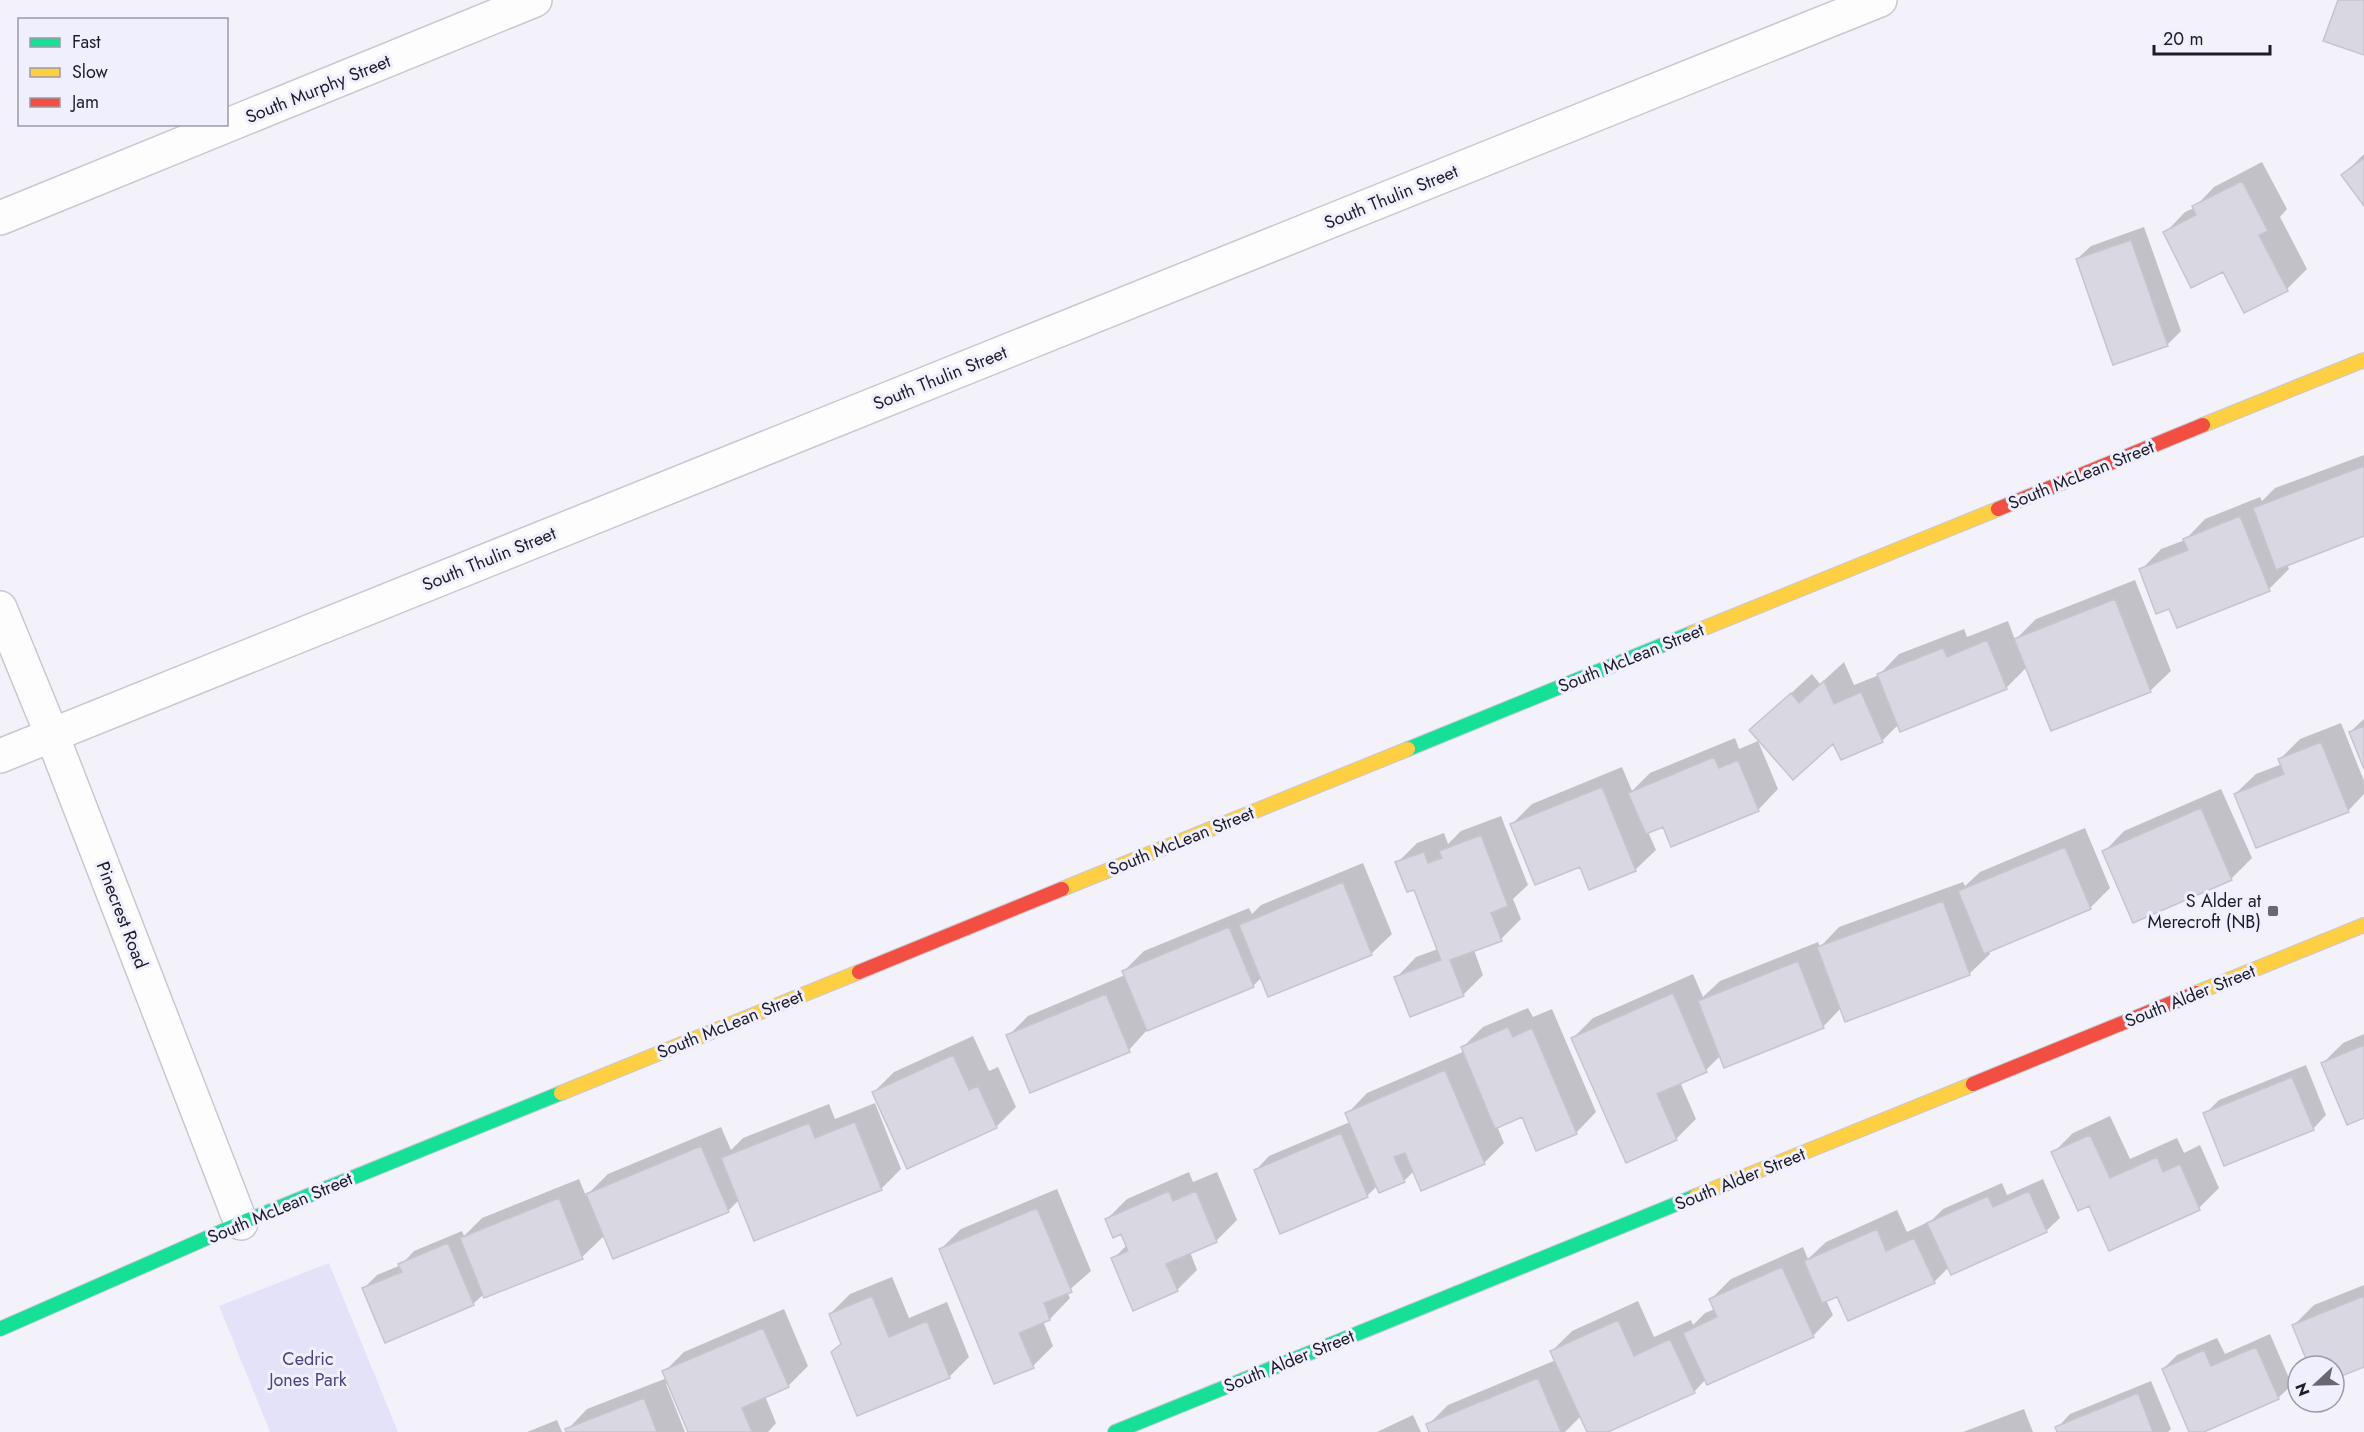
<svg xmlns="http://www.w3.org/2000/svg" width="2364" height="1432" font-family="Jost,sans-serif">
<style>
.green{fill:#e4e2f9}
.shadow{fill:#0003}
.building{fill:#d9d8e2;stroke:#c6c5cf;stroke-width:1.5}
.lines{fill:none;stroke-linecap:round;stroke-linejoin:round}
.street-casing{stroke:#c9c8d2;stroke-width:36}
.fast-casing{stroke:#c9c8d2;stroke-width:16}
.slow-casing{stroke:#c9c8d2;stroke-width:16}
.jam-casing{stroke:#c9c8d2;stroke-width:16}
.street{stroke:#fdfdfe;stroke-width:33}
.fast{stroke:#16e098;stroke-width:14}
.slow{stroke:#ffcf43;stroke-width:14}
.jam{stroke:#f24e42;stroke-width:14}
.poi-dot{fill:#686772;stroke:#f0effd;stroke-width:2}
.labels{text-anchor:middle;dominant-baseline:central;stroke-width:6;stroke-linejoin:round;paint-order:stroke}
.street-label{font-size:18px;fill:#1d1c28;stroke:#f0effd}
.poi-label{font-size:18px;fill:#1d1c28;stroke:#f0effd;text-anchor:end}
.park-label{font-size:18px;fill:#4e4383;stroke:#f0effd}
</style>
<rect width="100%" height="100%" fill="#f3f2fa"/>
<path class="green" d="M329 1263 398 1432H270L219 1306Z"/>
<path class="shadow" d="M2364 154V203L2343 175Z
M2262 162 2287 209 2280 217 2307 269 2287 289 2224 270 2165 233 2185 212 2194 208 2214 187Z
M2144 227 2181 331 2167 345 2077 259 2091 246Z
M2364 455V535L2287 564 2289 569 2269 589 2170 607 2141 570 2161 549 2185 540 2205 519 2260 497 2262 501 2275 488Z
M2135 580 2171 671 2150 691 2027 667 2006 688 1898 725 1882 741 1834 742 1751 730 1812 674 1820 684 1844 662 1854 685 1879 675 1899 654 1964 629 1967 637 2008 621 2015 640 2036 619Z
M2364 719V765L2350 732Z
M2341 723 2364 781V794L2348 811 2235 794 2256 774 2282 764 2280 759 2300 739Z
M1735 738 1739 749 1758 741 1778 789 1758 810 1664 825 1648 832 1656 850 1635 870 1581 865 1512 824 1532 804 1622 767 1632 791 1650 773Z
M2221 789 2252 858 2232 878 2134 921 2104 852 2124 831Z
M1501 816 1528 885 1513 899 1521 919 1501 939 1474 950 1483 975 1463 995 1396 978 1416 957 1438 949 1415 888 1397 863 1417 843 1444 833 1448 844 1461 831Z
M2085 828 2110 888 2090 908 1989 951 1990 954 1969 974 1841 1008 1823 1027 1721 1055 1706 1070 1680 1082 1696 1119 1676 1139 1573 1038 1593 1018 1693 974 1703 997 1720 981 1818 942 1820 947 1839 927 1963 882 1965 886 1980 872Z
M1363 863 1392 934 1371 954 1262 977 1253 986 1148 1029 1129 1050 1008 1036 1028 1016 1125 975 1124 971 1144 951 1249 908 1252 914 1261 905Z
M1528 1008 1533 1017 1552 1009 1596 1112 1576 1133 1523 1115 1497 1126 1504 1143 1484 1163 1414 1171 1404 1181 1377 1186 1367 1196 1256 1170 1269 1156 1350 1122 1347 1114 1367 1093 1465 1051 1463 1047 1483 1027Z
M2364 1034V1116L2323 1063 2343 1043Z
M973 1036 989 1071 998 1067 1016 1107 996 1127 874 1092 894 1072Z
M2306 1065 2326 1115 2313 1129 2205 1114 2219 1100Z
M875 1103 901 1169 881 1189 739 1200 728 1211 605 1235 582 1257 485 1296 484 1294 473 1304 364 1288 377 1275 401 1265 414 1251 462 1231 464 1236 482 1218 579 1179 586 1196 608 1174 721 1127 731 1150 743 1138 829 1104 835 1119Z
M2110 1116 2130 1159 2177 1138 2184 1153 2200 1145 2219 1188 2199 1208 2110 1249 2090 1204 2053 1153 2073 1133Z
M1189 1172 1193 1182 1217 1172 1237 1220 1217 1240 1190 1252 1197 1270 1177 1290 1113 1259 1127 1245 1122 1232 1107 1219 1127 1199Z
M2043 1179 2060 1218 2046 1231 1949 1267 1934 1282 1838 1295 1826 1300 1833 1315 1813 1336 1706 1379 1694 1392 1605 1432H1588L1581 1416 1565 1432H1431L1428 1425 1448 1405 1556 1360 1552 1351 1572 1331 1638 1301 1654 1337 1691 1320 1693 1325 1705 1313 1715 1309 1711 1299 1731 1279 1803 1247 1808 1259 1826 1242 1897 1210 1907 1232 1932 1220 1943 1209 2002 1183 2007 1195Z
M1057 1189 1091 1271 1067 1292 1070 1298 1050 1319 1043 1321 1053 1346 1033 1366 941 1249 961 1229Z
M892 1277 909 1318 947 1302 969 1357 949 1377 832 1352 842 1343 830 1314 850 1294Z
M2364 1285V1365L2334 1377V1366H2311L2294 1325 2314 1305Z
M784 1309 808 1366 788 1386 765 1396 776 1423 768 1432H689L668 1383 666 1384 685 1432H568L567 1430 587 1409 667 1378 664 1372 684 1352Z
M2270 1334 2292 1385 2278 1398 2200 1432H2191L2163 1369 2177 1355 2217 1338 2225 1354Z
M2151 1381 2171 1429 2168 1432H2058L2057 1428 2070 1414Z
M2024 1409 2033 1432H1963Z
M1413 1415 1421 1432H1377Z
M557 1420 562 1432H527Z"/>
<path class="building" d="M2338 0H2364V55L2323 41Z
M2364 158V206L2341 175Z
M2242 181 2268 231 2259 235 2288 291 2244 313 2223 272 2191 288 2163 232 2196 215 2192 206Z
M2131 240 2168 346 2113 365 2076 259Z
M2364 466V536L2276 570 2253 508Z
M2240 516 2270 591 2177 628 2169 609 2156 614 2139 569 2188 550 2183 539Z
M2115 599 2151 692 2051 731 2014 639Z
M1987 640 2007 689 1900 732 1877 674 1943 648 1947 657Z
M1824 681 1834 704 1861 692 1883 742 1841 760 1833 744 1793 780 1749 730 1791 693 1799 703Z
M2364 726V769L2349 732Z
M2321 742 2349 812 2256 848 2234 794 2284 774 2278 759Z
M1714 757 1719 768 1738 760 1759 811 1671 847 1663 827 1646 834 1628 793Z
M1602 787 1636 871 1589 890 1580 867 1535 885 1510 824Z
M2201 808 2232 880 2133 923 2102 851Z
M1481 835 1508 906 1491 913 1502 941 1450 960 1464 996 1410 1017 1394 977 1441 960 1414 890 1407 892 1395 862 1424 852 1428 863 1442 858 1439 851Z
M2065 847 2091 909 1984 954 1958 891Z
M1343 882 1372 955 1268 997 1239 925Z
M1943 901 1970 975 1845 1022 1817 947Z
M1229 927 1254 987 1147 1031 1122 971Z
M1798 961 1824 1028 1724 1068 1698 1001Z
M1673 993 1707 1072 1657 1094 1677 1140 1626 1163 1571 1038Z
M1106 994 1130 1052 1030 1093 1006 1035Z
M1508 1027 1513 1037 1532 1028 1577 1134 1536 1151 1522 1117 1495 1129 1461 1047Z
M2364 1045V1118L2347 1125 2321 1063Z
M953 1055 969 1090 978 1086 997 1128 907 1169 872 1092Z
M1445 1070 1485 1164 1421 1191 1405 1153 1394 1157 1405 1182 1379 1193 1345 1113Z
M2292 1077 2314 1130 2224 1166 2203 1113Z
M855 1122 882 1190 754 1241 721 1158 809 1123 815 1138Z
M1341 1133 1368 1197 1280 1234 1254 1170Z
M2090 1135 2110 1178 2157 1157 2163 1172 2180 1164 2200 1210 2109 1251 2089 1206 2078 1211 2051 1152Z
M701 1146 729 1212 613 1259 586 1194Z
M1169 1191 1173 1201 1196 1191 1217 1242 1166 1264 1178 1291 1133 1311 1111 1258 1128 1251 1121 1234 1113 1238 1105 1219Z
M2029 1191 2047 1232 1951 1275 1927 1223 1988 1196 1993 1207Z
M559 1198 583 1259 484 1298 460 1238Z
M1037 1208 1072 1292 1044 1303 1050 1320 1019 1333 1034 1368 994 1384 939 1249Z
M1877 1229 1886 1251 1914 1238 1935 1283 1848 1321 1837 1297 1822 1303 1804 1261Z
M448 1243 474 1305 385 1343 362 1288 402 1272 398 1264Z
M1782 1267 1814 1337 1707 1385 1683 1333 1717 1317 1709 1299Z
M872 1296 889 1337 927 1321 950 1378 857 1416 831 1352 841 1344 829 1314Z
M2364 1296V1367L2334 1379V1366H2309L2292 1325Z
M1618 1320 1634 1356 1670 1339 1695 1393 1608 1432H1587L1550 1351Z
M763 1328 789 1387 742 1408 752 1432H688L662 1371Z
M2256 1347 2279 1399 2204 1432H2189L2162 1369 2204 1350 2211 1366Z
M1538 1378 1561 1432H1429L1426 1424Z
M2138 1393 2153 1432H2057L2055 1427Z
M644 1398 657 1432H566L565 1429Z"/>
<g class="lines">
<g class="street-casing">
<path id="street" d="M0 218 535 0
M0 608 52 735 241 1223
M0 756 1880 0"/>
</g>
<g class="fast-casing">
<path id="fast" d="M1408 749 1692 633
M0 1329 241 1223 561 1093
M1115 1432 1696 1196"/>
</g>
<g class="slow-casing">
<path id="slow" d="M2203 425 2364 360
M1692 633 1998 509
M1062 889 1408 749
M2196 993 2364 925
M561 1093 859 972
M1696 1196 1973 1084"/>
</g>
<g class="jam-casing">
<path id="jam" d="M1998 509 2203 425
M859 972 1062 889
M1973 1084 2196 993"/>
</g>
<use href="#street" class="street"/>
<use href="#fast" class="fast"/>
<use href="#slow" class="slow"/>
<use href="#jam" class="jam"/>
</g>
<rect class="poi-dot" x="2267" y="905" width="12" height="12" rx="3"/>
<g class="labels">
<g class="street-label">
<text transform="translate(318 89) rotate(-22)">South Murphy Street</text>
<text transform="translate(1391 197) rotate(-22)">South Thulin Street</text>
<text transform="translate(940 378) rotate(-22)">South Thulin Street</text>
<text transform="translate(2081 475) rotate(-22)">South McLean Street</text>
<text transform="translate(489 559) rotate(-22)">South Thulin Street</text>
<text transform="translate(1631 658) rotate(-22)">South McLean Street</text>
<text transform="translate(1181 841) rotate(-22)">South McLean Street</text>
<text transform="translate(122 915) rotate(69)">Pinecrest Road</text>
<text transform="translate(2190 996) rotate(-22)">South Alder Street</text>
<text transform="translate(730 1024) rotate(-22)">South McLean Street</text>
<text transform="translate(1740 1179) rotate(-22)">South Alder Street</text>
<text transform="translate(280 1208) rotate(-23)">South McLean Street</text>
<text transform="translate(1289 1361) rotate(-22)">South Alder Street</text>
</g>
<g class="poi-label">
<text x="2261" y="901">S Alder at<tspan x="2261" dy="21">Merecroft (NB)</tspan></text>
</g>
<g class="park-label">
<text x="308" y="1359">Cedric<tspan x="308" dy="21">Jones Park</tspan></text>
</g>
</g>
<rect x="18" y="18" width="210" height="108" fill="#f0effd" stroke="#9c9ba8" stroke-width="1.5"/>
<rect x="30" y="38" width="30" height="9" fill="#16e098" stroke="#9c9ba8" stroke-width="1.5"/>
<text x="72" y="48" font-size="18" fill="#1d1c28">Fast</text>
<rect x="30" y="68" width="30" height="9" fill="#ffcf43" stroke="#9c9ba8" stroke-width="1.5"/>
<text x="72" y="78" font-size="18" fill="#1d1c28">Slow</text>
<rect x="30" y="98" width="30" height="9" fill="#f24e42" stroke="#9c9ba8" stroke-width="1.5"/>
<text x="72" y="108" font-size="18" fill="#1d1c28">Jam</text>
<g transform="translate(2316 1384) rotate(248)"><circle r="28" fill="#f0effd" stroke="#9c9ba8" stroke-width="1.5"/>
<path d="M0-4.5L10 22L0 15L-10 22Z" fill="#686772"/>
<text y="-9" font-size="16" font-weight="bold" text-anchor="middle" fill="#1d1c28">N</text>
</g>
<path d="M2154 45v9h116v-9" fill="none" stroke="#1d1c28" stroke-width="3"/>
<text x="2163" y="45" font-size="18" fill="#1d1c28" stroke="#f0effd" stroke-width="4.5" paint-order="stroke">20 m</text>
</svg>
